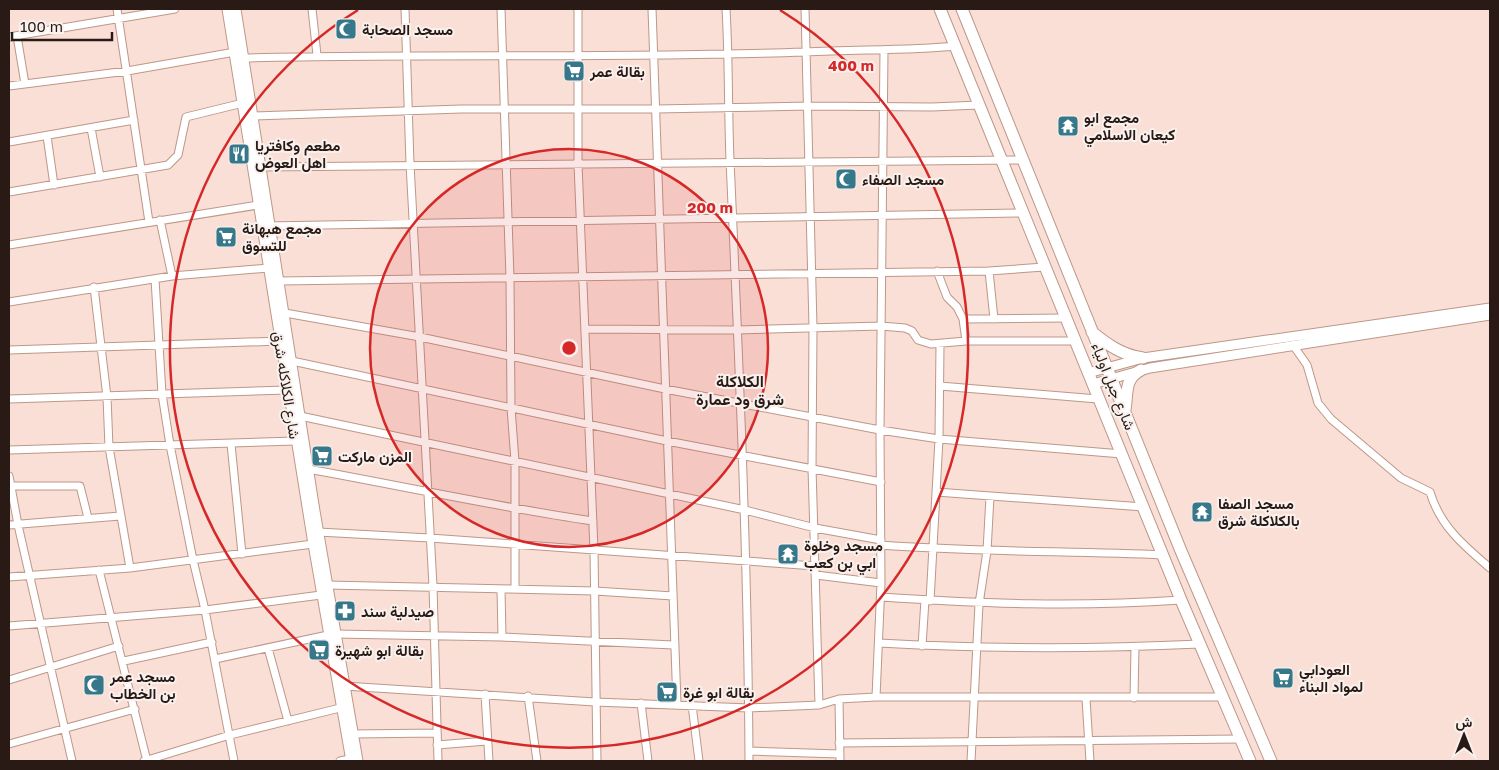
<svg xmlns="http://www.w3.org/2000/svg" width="1499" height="770" font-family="'Golos Text',Vazirmatn,sans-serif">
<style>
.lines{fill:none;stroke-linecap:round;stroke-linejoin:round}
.minor-casing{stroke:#be9788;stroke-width:9}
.tertiary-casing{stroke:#be9788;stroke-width:11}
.trunk-casing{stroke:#be9788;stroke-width:13}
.minor{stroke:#fff;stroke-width:7}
.tertiary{stroke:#fff;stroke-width:9}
.trunk{stroke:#fff;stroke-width:11}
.ring{fill:none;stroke:#d62828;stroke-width:2.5}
.labels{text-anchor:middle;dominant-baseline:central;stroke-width:4;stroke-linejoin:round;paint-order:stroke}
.poi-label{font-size:15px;font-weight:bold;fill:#291a15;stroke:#f9f1ee;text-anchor:start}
.street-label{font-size:15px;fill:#291a15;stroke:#f9f1ee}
.neighbourhood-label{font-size:16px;font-weight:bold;fill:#291a15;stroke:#f9f1ee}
.centre{fill:#d62828;stroke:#f9f1ee;stroke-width:2.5}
.ring-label{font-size:15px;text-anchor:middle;font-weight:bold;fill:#d62828;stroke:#f9f1ee;stroke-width:4;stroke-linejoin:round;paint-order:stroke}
</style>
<rect width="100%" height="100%" fill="#f9dfd6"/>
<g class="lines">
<g class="minor-casing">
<path id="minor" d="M117 9 149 222
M312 9 317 55
M405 9 410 164 433 586 438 761
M501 9 510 278 511 408 515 461V589
M578 9V164L594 550 597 761
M652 9 677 704
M726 9C729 59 728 110 730 160 739 360 748 561 749 761
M805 9 813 327 812 468 819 705
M17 36 25 84
M9 37 175 9
M244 58C431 53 618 59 805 52 855 49 905 51 956 46
M9 86 127 71 235 52
M253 116 461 109H656L809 106 932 107 979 105
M91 128 100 177
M47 136 54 185
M9 142 134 120
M261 167 1022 160
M9 192 168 165 178 155 186 117 243 103
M160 220 172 276
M266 226 1022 213
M9 245 258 205
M937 271 947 297 957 307 963 319 966 341
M989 271 994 319
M155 279 162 394 170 445 193 560 205 610 234 761
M279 281 989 271 1044 267
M94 287 107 397 109 447 130 568
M9 302 172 276 269 268
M285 313 420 337 665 389 880 430 939 439 1122 454
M963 319 1065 318
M586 329 738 330 881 326 905 328 912 331 918 340 931 344 966 341H1075
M1293 345 1307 365 1318 403 1331 419 1401 478 1430 492C1440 526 1464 546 1490 568
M9 350 281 341
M292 361 667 441 881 482
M940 386 1098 399
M9 399 288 390
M300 416 745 510 815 528 881 540
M231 444 242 554
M9 450 296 441
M308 469C403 486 497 507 593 521
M9 476 18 525 72 761
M9 486H80L88 518
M936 492 1144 507
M9 525 120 516
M318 532 430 538 815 566
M881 545C975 552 1069 551 1163 555
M99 570 147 761
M816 575 881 583
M9 577 130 568 313 544
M327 585 595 591 673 596
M501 589 502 637
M881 597C984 604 1078 607 1181 600
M930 601 939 439 940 344
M9 626 205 610 321 595
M335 634 502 637 673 645
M879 643C986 649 1093 649 1200 644
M922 646 925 600
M268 648 288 721
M215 659 328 635
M124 661 212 642
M9 680 119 646
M344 686 595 702 749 708 819 705 839 699 876 697H1222
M485 694 489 761
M528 696 537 761
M876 697 881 583 880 430 884 51
M1134 698 1135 647
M839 699 840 761
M1086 699 1090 761
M641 703 648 761
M692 705 699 761
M353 734 436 733
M839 743 1241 739
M9 744 135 709
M437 745 487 741
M749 751 839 754
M144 761 230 735 340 708
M340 761 350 759
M971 761 979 604 987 551 990 497"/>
</g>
<g class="tertiary-casing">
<path id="tertiary" d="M227 9 313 544 351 761
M236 9 315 511 358 761
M1088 373 1143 358 1490 308
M1093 384 1150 368 1490 315"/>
</g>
<g class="trunk-casing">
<path id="trunk" d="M940 9 1181 600 1250 761
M962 9 1181 551 1271 761
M1092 332C1108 345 1122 355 1143 358
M1125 410C1128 392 1124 379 1141 370"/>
</g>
<use href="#minor" class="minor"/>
<use href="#tertiary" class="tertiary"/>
<use href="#trunk" class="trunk"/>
</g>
<circle cx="569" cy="348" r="199" fill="#d62828" fill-opacity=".12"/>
<g class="ring">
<circle cx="569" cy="348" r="199"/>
<path d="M780 10A399 399 0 1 1 358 10"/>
</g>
<defs>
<g id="mosque-square" transform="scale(1.125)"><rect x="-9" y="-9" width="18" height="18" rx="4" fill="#37778a" stroke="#f9f1ee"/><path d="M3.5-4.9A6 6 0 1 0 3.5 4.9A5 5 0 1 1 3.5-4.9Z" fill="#fff"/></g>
<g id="supermarket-square" transform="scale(1.125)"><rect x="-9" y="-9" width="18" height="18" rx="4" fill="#37778a" stroke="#f9f1ee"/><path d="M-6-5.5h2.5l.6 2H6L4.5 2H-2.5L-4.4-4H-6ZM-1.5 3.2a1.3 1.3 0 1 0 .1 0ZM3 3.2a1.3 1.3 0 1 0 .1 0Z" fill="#fff"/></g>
<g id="temple-square" transform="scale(1.125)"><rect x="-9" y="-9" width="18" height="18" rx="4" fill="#37778a" stroke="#f9f1ee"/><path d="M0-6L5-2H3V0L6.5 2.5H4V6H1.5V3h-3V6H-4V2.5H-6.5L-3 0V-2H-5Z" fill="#fff"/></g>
<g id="restaurant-square" transform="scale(1.125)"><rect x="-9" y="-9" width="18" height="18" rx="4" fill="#37778a" stroke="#f9f1ee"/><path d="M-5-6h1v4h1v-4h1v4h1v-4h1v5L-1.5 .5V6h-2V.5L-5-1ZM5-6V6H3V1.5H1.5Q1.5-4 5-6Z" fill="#fff"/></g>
<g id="pharmacy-square" transform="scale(1.125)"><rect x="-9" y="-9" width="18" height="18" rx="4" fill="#37778a" stroke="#f9f1ee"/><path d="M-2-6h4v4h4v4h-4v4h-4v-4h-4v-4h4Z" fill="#fff"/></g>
</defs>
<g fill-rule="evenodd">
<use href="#mosque-square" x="346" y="29"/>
<use href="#supermarket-square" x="574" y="71"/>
<use href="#temple-square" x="1068" y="126"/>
<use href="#restaurant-square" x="239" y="154"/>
<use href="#mosque-square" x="846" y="179"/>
<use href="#supermarket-square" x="226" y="237"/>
<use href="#supermarket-square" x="322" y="456"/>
<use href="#temple-square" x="1202" y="512"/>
<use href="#temple-square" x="788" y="554"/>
<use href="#pharmacy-square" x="345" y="611"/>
<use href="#supermarket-square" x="319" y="650"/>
<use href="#supermarket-square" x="1283" y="678"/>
<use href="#mosque-square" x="94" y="685"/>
<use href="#supermarket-square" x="667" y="692"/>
</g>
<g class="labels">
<g class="poi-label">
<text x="362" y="29">مسجد الصحابة</text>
<text x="590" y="71">بقالة عمر</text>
<text x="1084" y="117">مجمع ابو<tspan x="1084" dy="17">كيعان الاسلامي</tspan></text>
<text x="255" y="145">مطعم وكافتريا<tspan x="255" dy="17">اهل العوض</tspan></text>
<text x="862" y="179">مسجد الصفاء</text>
<text x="242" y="228">مجمع هبهانة<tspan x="242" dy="17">للتسوق</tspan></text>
<text x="338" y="456">المزن ماركت</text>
<text x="1218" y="503">مسجد الصفا<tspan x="1218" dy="17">بالكلاكلة شرق</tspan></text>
<text x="804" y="545">مسجد وخلوة<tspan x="804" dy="17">ابي بن كعب</tspan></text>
<text x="361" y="611">صيدلية سند</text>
<text x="335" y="650">بقالة ابو شهيرة</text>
<text x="1299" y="669">العودابي<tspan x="1299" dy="17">لمواد البناء</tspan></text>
<text x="110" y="676">مسجد عمر<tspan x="110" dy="17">بن الخطاب</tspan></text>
<text x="683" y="692">بقالة ابو غرة</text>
</g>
<g class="street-label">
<text transform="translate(287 385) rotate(81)">شارع الكلاكله شرق</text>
<text transform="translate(1114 386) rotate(68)">شارع جبل اولياء</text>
</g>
<g class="neighbourhood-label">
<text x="740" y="381">الكلاكلة<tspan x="740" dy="18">شرق ود عمارة</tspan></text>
</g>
</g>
<circle cx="569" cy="348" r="8" class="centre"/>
<g class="ring-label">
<text x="851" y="71">400 m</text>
<text x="710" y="213">200 m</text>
</g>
<rect width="1499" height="770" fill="none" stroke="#291a15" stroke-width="20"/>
<g transform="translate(1464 735)" stroke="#f9f1ee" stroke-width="4" paint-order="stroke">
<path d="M0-4L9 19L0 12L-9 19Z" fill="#291a15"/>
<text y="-8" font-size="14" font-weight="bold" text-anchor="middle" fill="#291a15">ش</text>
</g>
<path d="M12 32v8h100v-8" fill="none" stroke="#291a15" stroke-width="2.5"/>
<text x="20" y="32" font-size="15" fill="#291a15" stroke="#f9f1ee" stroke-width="4" paint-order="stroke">100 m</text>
</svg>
